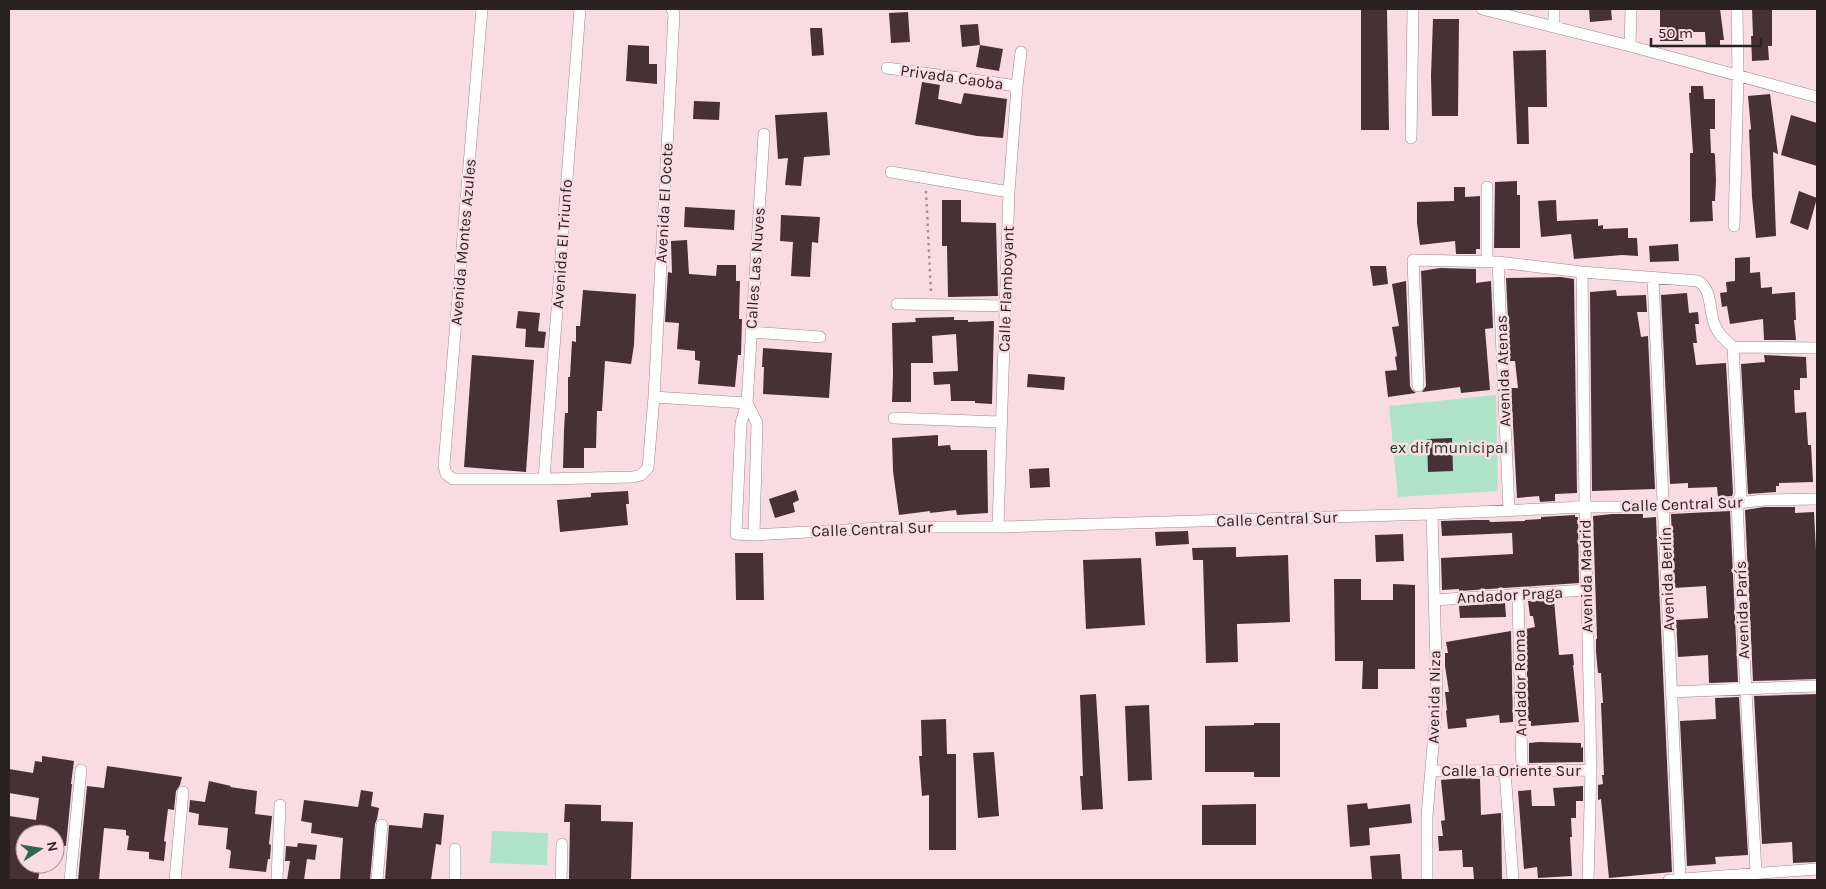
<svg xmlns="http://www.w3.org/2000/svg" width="1826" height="889" font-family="Karla,sans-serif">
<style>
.green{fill:#afe3c9}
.building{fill:#473136}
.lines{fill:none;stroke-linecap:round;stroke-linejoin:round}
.street-casing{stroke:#9f858b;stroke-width:12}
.path{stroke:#a48f93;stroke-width:2.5;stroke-dasharray:2.5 4;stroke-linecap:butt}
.street{stroke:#fff;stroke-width:11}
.labels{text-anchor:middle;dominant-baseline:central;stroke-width:5;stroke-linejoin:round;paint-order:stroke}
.street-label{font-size:16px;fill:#2b2123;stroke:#f9dce2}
.park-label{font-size:16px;fill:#173829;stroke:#f9dce2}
</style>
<rect width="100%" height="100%" fill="#f9dce2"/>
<path class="green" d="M1496 395 1498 491 1398 497 1389 406Z
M492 831 548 833 547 865 490 863Z"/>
<path class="building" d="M1361 9H1387L1389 130H1361Z
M1589 9H1611L1612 20 1590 22Z
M1660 9H1720L1724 40H1720V46L1706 47 1705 32H1683V41H1660Z
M1752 9H1772V46H1768L1769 60 1752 61 1751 36H1753Z
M908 12 910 42 891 43 889 13Z
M1433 19H1459L1458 116H1432L1431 76Z
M978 24 980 45 962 47 960 25Z
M810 28H822L824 55 812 56Z
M628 45 649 46V64H657V84L626 81Z
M980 45 1003 49 999 71 976 67Z
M1546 50 1547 107H1528L1529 144H1517L1513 51Z
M922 82 940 85 938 99 961 104 964 93 1007 99 1003 138 977 136 915 124Z
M1691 86H1703L1704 99H1715V129H1710L1711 153H1714L1715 155 1716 181 1715 201H1712L1713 221 1690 222V153H1693L1689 93H1691Z
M1770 94 1778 154 1773 152 1776 236 1756 238 1752 197 1749 130 1751 129 1748 96Z
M694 101 720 102 719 120 693 119Z
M827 112 830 155 804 157 801 186 785 185 788 158 778 159 775 115Z
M1791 115 1817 123V166L1781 155Z
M1517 181V195H1520V248H1494L1495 182Z
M1454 187H1465V197L1480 196V249H1476V254H1456L1455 241 1420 245 1417 223V202L1454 201Z
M1799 191 1817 198 1808 230 1790 223Z
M942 200H961V222L996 223 998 296 948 297 947 246H942Z
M1556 200 1557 221 1598 219V226L1603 225V229L1628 228V238H1637L1638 256 1622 255 1574 259 1571 234 1541 237 1538 201Z
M685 207 735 210 734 230 684 227Z
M781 215 820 217 818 243 812 242 810 277 791 276 793 242 780 241Z
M687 240 689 274 716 276 717 265H736V281H740L739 319H742L741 355H738L735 387 698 384 700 361 695 360V351L677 349 679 323 665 322 668 272 672 273 671 241Z
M1678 244 1679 261 1650 262 1649 246Z
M1750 257V273L1760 272 1761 288 1772 287V294L1795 292 1796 320H1794L1796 340H1764L1763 319 1730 324 1727 306 1722 307 1720 293 1727 292 1726 282 1735 281V258Z
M1370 266H1386L1388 284 1373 286Z
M1440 268 1476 269V283L1491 281 1493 328 1485 329 1490 390 1461 393 1460 387 1422 392 1426 386 1421 271Z
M1561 277 1574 279 1577 493 1555 494V501L1540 502 1539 496 1517 498 1511 388H1518L1515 361H1510L1506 278Z
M1406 281 1410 386 1412 390 1416 393 1388 397 1385 371 1397 370 1395 357 1397 356 1392 327 1399 326 1392 284Z
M583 290 636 294 634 345 631 364 605 361 602 411H597L596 448H584V468H563L564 430 565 413H568V377H570L572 341 576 342V326H580Z
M1616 290 1617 296 1646 295 1647 312H1637L1641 337 1648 336 1655 489 1592 491 1590 292Z
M1687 293 1689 313 1698 312 1699 324H1695L1697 343H1693L1696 365 1726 363 1733 493 1732 496 1718 497 1717 487 1688 488V483L1670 484 1661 295Z
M518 311 540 313 538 331 546 332 544 348 525 347 526 329 516 328Z
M954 317V320H968V322L994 321 992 404 975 403V401H951L950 384 934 385 933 372 958 371 956 334 932 336 933 363H911V402H892L893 374 892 323 916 322 915 318Z
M763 348 832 353 829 398 763 394 764 367H762Z
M472 355 534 360 526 472 464 467Z
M1764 355 1806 357 1807 378H1800V390H1794L1795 413 1806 412 1808 445H1811L1813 482 1779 483V486H1776V492L1748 494 1741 364 1765 362Z
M1028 374 1065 377 1064 390 1027 387Z
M938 435V446L950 445 951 450H987L988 513 957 515 956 510 930 513V511L899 515 893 471 892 438Z
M1452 438 1453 471 1428 472 1427 439Z
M1049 468 1050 487 1030 488 1029 469Z
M796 490 799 500 793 503 795 512 775 518 769 499Z
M628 491 629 504H626L628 525 560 532 557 500 591 497V493Z
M1764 507H1795V513L1814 512 1817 569V679L1753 681 1745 510Z
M1730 511 1738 682 1709 683 1708 655 1678 657 1676 620 1708 618 1706 586 1674 588 1671 514Z
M1612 514H1643V518L1656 517 1672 872 1609 878 1601 799 1598 800V785L1603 784 1602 775H1604L1601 703H1603L1601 673H1598L1596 652V639H1597L1593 516Z
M1575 515V517H1578L1579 583 1459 591V589L1442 590 1441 558 1513 554 1512 533 1442 536 1441 521 1473 520H1489L1490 522 1525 521V520L1541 519V517Z
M1188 531 1189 544 1156 546 1155 532Z
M1403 534 1404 561 1376 562 1375 535Z
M1236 547V557L1288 555 1290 622 1237 624 1238 662 1206 663 1203 560H1193L1192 548Z
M735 553H763L764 600H736Z
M1141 558 1145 625 1086 629 1083 560Z
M1334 579H1361V600H1393V584L1415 585V669H1378V689H1362L1363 661H1335Z
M1554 600 1559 655 1573 654 1574 665H1573L1579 722 1531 726V721H1528L1526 629 1535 627 1533 616H1530L1528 601Z
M1505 603 1506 617 1460 618 1459 606Z
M1511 631 1513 722 1500 723 1499 715 1466 719 1467 727 1448 729 1446 711 1447 710 1445 692H1449L1445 666V653H1448L1446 642Z
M1096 694 1103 809 1082 810 1080 776H1083L1080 695Z
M1817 694V862L1793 863 1792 842 1762 844 1754 696Z
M1739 697 1748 855 1715 857 1716 864 1687 866 1680 721 1716 719 1715 698Z
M1149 705 1152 780 1128 781 1125 706Z
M946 719 947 754H956V850H929V795L922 796 919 756H922L921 720Z
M1254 723H1280V777H1254V772H1205V726L1254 725Z
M1539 742 1581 743V748L1583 747V762L1529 763V743Z
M994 752 999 816 978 818 973 753Z
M42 756 74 761 71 784H72L66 846 55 845V834H25V864H41L38 880H9V816L36 820 39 798 9 793V769L33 773 35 761 42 762Z
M107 766 182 777 180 785 176 791 174 810 168 809 164 841 166 842 164 861 149 859V852L127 850 129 836 126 835V830L104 828 99 880H78L87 786 104 788Z
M1464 778 1480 779 1481 815 1501 813 1502 880H1474L1473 867H1463L1462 850 1439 851 1438 836H1443L1441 821 1445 820 1441 780Z
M209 781 231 786 230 787 257 791 255 814 272 816 269 844 271 845 270 859H268L266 872 229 868 231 852 230 850 226 849 228 828 198 825 199 814 189 812 190 800 205 802Z
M1583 786V801H1576V818H1571L1572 837H1570L1572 876 1538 878 1537 867 1524 869 1518 791 1531 790 1532 806H1555L1553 788Z
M361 790 373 792 371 806 379 808 377 819 375 824 370 880H340L343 838 311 833 312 823 301 821 304 800 358 807Z
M1367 803 1368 809 1410 804 1412 823 1369 828 1370 845 1350 847 1347 805Z
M565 804 601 805V821L633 822 631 880 569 879 570 822H564Z
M1256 804V845H1202V805Z
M424 813 444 815 441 845 436 844 431 880H385L389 825 422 828Z
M298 843 317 845 315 860 307 859 304 880H287L290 861H285L286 846 297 847Z
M1400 854 1402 880H1372L1370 856Z"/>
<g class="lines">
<g class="street-casing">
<path id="street" d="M482 9 444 465 446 474 453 479H544L633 477 641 475 648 468 654 397 674 14 672 9
M1482 9 1630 46 1817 97
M1554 9V27
M1630 46 1631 9
M887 68 1017 86
M764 134 747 403 741 423 736 534 754 535 900 527H998L1432 514 1585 507H1664L1737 503 1764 500 1817 499
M1411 138 1413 9
M891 172 1009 192
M1487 187V261
M1734 226 1738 76 1737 9
M1498 262 1509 510
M1582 272 1585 507 1591 770 1588 880
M1653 278 1680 880
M897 304 1006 306
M751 332 820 337
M1733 347 1741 494 1737 503 1745 674 1756 872
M1733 347 1817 348
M1418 386 1413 260 1498 262 1582 272 1698 281C1712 289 1709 309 1714 323 1717 333 1725 340 1733 347
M654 397 747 403
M747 403 757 423 754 535
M894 418 1000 422
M544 479 580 9
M998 527 1009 192 1017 86 1021 52
M1518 595 1522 771
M1434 600 1586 590
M1671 692 1817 686
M1431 771 1591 770
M1505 771 1513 880
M70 880 81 770
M175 880 183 792
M277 880 280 805
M377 880 382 825
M455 880V849
M561 880 562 844
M1427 880V816L1437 698 1432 514
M1669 880 1817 869"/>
</g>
<path class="path" d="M926 191 931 293"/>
<use href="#street" class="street"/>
</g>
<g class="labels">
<g class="street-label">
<text transform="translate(952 77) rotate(8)">Privada Caoba</text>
<text transform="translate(664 203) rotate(-87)">Avenida El Ocote</text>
<text transform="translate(463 242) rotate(-85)">Avenida Montes Azules</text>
<text transform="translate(562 244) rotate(-86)">Avenida El Triunfo</text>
<text transform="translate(755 268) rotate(-86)">Calles Las Nuves</text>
<text transform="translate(1006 289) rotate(-88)">Calle Flamboyant</text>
<text transform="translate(1503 371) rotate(-92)">Avenida Atenas</text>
<text transform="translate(1682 504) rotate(-2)">Calle Central Sur</text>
<text transform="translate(1277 519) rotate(-2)">Calle Central Sur</text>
<text transform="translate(872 529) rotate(-2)">Calle Central Sur</text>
<text transform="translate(1586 576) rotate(-91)">Avenida Madrid</text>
<text transform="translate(1667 579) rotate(-92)">Avenida Berlín</text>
<text transform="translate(1510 595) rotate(-3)">Andador Praga</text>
<text transform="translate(1742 610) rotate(-92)">Avenida París</text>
<text transform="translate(1520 683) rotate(-91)">Andador Roma</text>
<text transform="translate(1434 697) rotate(-89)">Avenida Niza</text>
<text x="1511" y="770">Calle 1a Oriente Sur</text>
</g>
<g class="park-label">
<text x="1449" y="447">ex dif municipal</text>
</g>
</g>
<rect width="1826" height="889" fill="none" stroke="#2b2123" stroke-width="20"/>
<g transform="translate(40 849) rotate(78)"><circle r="24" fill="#f9dce2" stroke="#a79196"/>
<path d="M0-4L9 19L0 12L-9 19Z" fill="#2f674f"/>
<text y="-8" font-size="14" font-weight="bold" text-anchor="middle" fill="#2b2123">N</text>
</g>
<path d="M1651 38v8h110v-8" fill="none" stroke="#2b2123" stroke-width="2.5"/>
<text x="1658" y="38" font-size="15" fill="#2b2123" stroke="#f9dce2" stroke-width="4" paint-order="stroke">50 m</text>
</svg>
